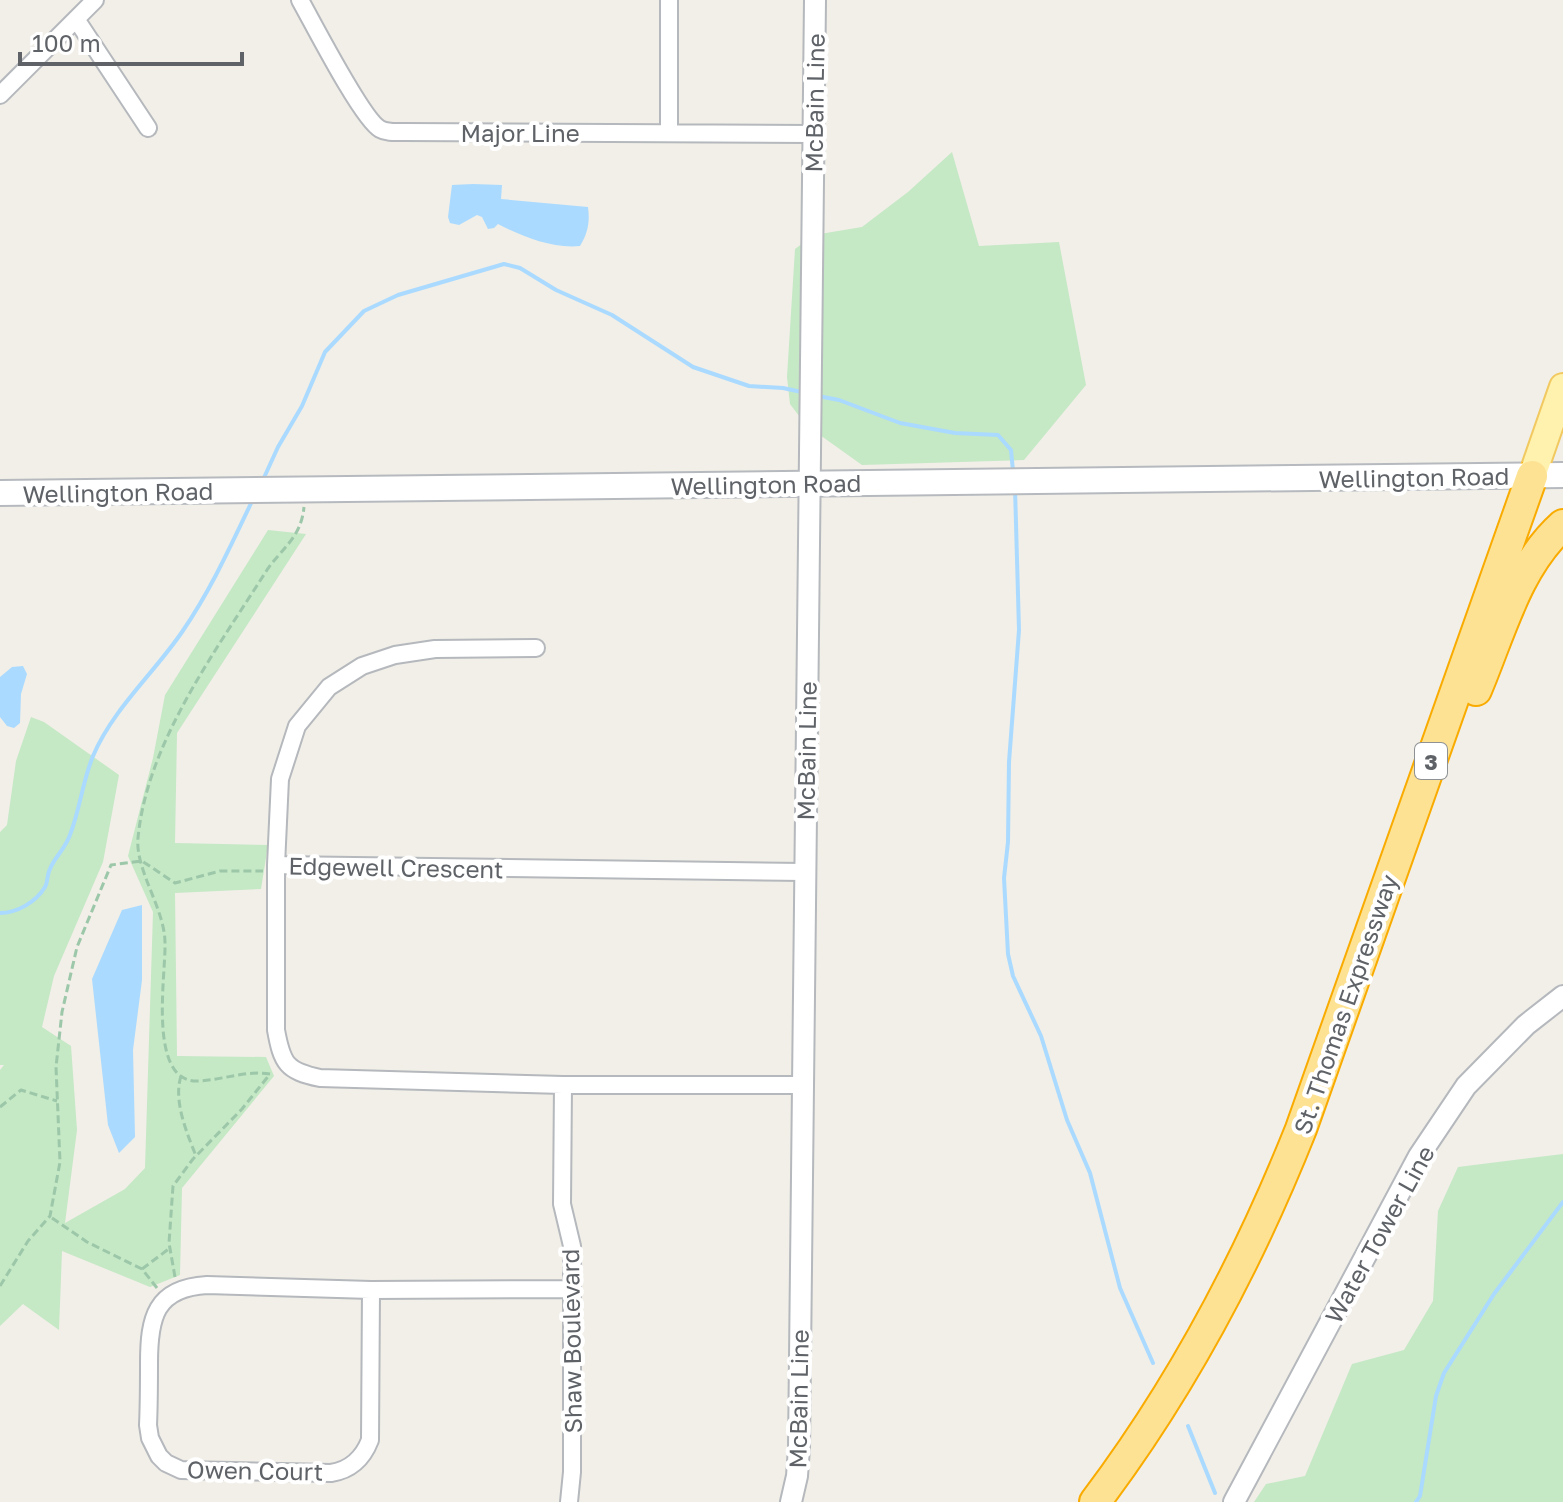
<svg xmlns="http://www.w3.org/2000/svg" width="1563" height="1502" font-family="'Golos Text',sans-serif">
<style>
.green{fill:#c5e8c5}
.water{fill:#aadaff}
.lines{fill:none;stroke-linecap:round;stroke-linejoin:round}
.stream{stroke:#aadaff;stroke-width:4}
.minor-casing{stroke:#b5b8bc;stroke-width:20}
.tertiary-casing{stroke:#b5b8bc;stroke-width:24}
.secondary-casing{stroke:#b6babf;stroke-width:28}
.primary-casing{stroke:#f2c960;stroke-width:30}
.motorway-casing{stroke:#f9ab00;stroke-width:34}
.path{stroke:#9cc7a9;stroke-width:3;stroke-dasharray:8 4;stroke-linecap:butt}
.minor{stroke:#fff;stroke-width:16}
.tertiary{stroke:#fff;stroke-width:20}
.secondary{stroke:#fff;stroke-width:24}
.primary{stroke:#fff2af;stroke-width:26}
.motorway{stroke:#fde293;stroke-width:30}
.labels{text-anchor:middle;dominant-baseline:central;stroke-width:8;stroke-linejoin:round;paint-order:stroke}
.shield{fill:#fff;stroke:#8f9295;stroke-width:2}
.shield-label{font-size:22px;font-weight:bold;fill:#5f6368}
.street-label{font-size:24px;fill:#5f6368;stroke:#fff}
</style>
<rect width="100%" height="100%" fill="#f1efe8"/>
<path class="green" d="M952 152 979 246 1059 242 1086 385 1024 460 862 465 806 425 790 404 787 377 795 249 814 235 862 227 908 192Z
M268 530 306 534 177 733 175 843 268 845 261 889 175 893 177 1056 266 1057 274 1076 182 1188 180 1275 150 1287 62 1251 59 1330 23 1304 0 1326V1070L4 1065H0V832L7 825 16 761 31 717 44 722 119 775 103 862 54 976 42 1027 71 1046 77 1130 65 1223 125 1189 145 1168 153 912 128 856 153 758 165 695Z
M1563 1154V1502H1254L1266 1484 1305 1476 1352 1364 1404 1350 1433 1301 1438 1211 1458 1167Z"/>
<path class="water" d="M473 184 502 185 501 199 588 207C590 222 588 233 580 246 553 249 521 236 498 224L494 228 488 229 482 217 477 215 459 225 450 223 448 217 452 185Z
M23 666 27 674 21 694 20 723 14 728 7 726 0 717V677L12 667Z
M142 905V980L133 1050 135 1137 119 1153 108 1125 92 979 122 910Z"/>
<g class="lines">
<path class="stream" d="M818 396 839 400 900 423 955 433 998 435 1011 450 1013 471
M262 482 278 447 302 406 325 352 364 311 398 295 504 264 520 268 556 290 612 315 693 367 749 386 783 388 806 393
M1015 488 1019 630 1009 762 1008 842 1004 878 1008 954 1013 976 1041 1036 1067 1120 1090 1173 1120 1288 1153 1363
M0 913C17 913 36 902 45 887 48 882 47 874 50 869 55 856 66 849 71 832 80 808 83 780 93 756 113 709 154 673 182 632 211 590 232 543 254 497
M1188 1426 1215 1493
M1416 1502 1420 1496 1436 1396 1444 1373 1494 1294 1563 1202"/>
<g class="minor-casing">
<path id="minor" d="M300 0C313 23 362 119 380 129 387 133 396 132 404 132L813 134
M76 19 148 128
M0 95 95 0
M669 132V0
M276 865 280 779 297 726 329 687 362 666 395 655 435 649 536 648
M563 1085 562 1204 572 1246V1472L569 1502
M801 1085H563L320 1078C286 1071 282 1063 276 1030V865L804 872
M371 1290 370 1440C363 1458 351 1470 331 1473L181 1470 166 1463 159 1456 150 1438 148 1425C149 1404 149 1384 149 1363 149 1318 155 1288 207 1285L371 1290 572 1289"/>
</g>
<g class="tertiary-casing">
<path id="tertiary" d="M791 1502 797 1476 799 1448 815 0
M1234 1502 1419 1156 1466 1086 1526 1025 1563 996"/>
</g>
<g class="secondary-casing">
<path id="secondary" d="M0 493 1563 475"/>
</g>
<g class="primary-casing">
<path id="primary" d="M1532 476 1563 387"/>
</g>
<g class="motorway-casing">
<path id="motorway" d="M1476 690C1500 634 1516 567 1563 525
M1095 1502C1181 1388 1248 1262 1301 1129L1532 476"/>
</g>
<path class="path" d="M270 1074C246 1070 223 1080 198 1081 147 1083 166 975 165 943 165 909 135 870 138 838 147 743 215 652 265 573 281 548 301 539 304 507
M181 1076C173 1101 187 1133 196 1156
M0 1107 21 1090 57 1101
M52 1218 87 1242 142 1269 157 1288
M142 1269 170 1248
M175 1277 169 1243 173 1186 193 1159 242 1109 270 1074
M0 1286 28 1241 50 1216 60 1162 56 1067 62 1012 77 947 111 865 142 861 175 883 220 871H263"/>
<use href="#minor" class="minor"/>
<use href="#tertiary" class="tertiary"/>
<use href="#secondary" class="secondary"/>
<use href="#primary" class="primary"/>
<use href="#motorway" class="motorway"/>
</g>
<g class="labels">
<rect class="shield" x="1415" y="743" width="32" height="36" rx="6"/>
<g class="shield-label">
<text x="1431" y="761">3</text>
</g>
<g class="street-label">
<text transform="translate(814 103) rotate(-89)">McBain Line</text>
<text x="520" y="132">Major Line</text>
<text transform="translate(1414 477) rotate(-1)">Wellington Road</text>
<text transform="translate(766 484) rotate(-1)">Wellington Road</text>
<text transform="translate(118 492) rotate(-1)">Wellington Road</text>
<text transform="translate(806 751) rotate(-89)">McBain Line</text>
<text transform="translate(396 867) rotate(1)">Edgewell Crescent</text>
<text transform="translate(1345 1004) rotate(-71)">St. Thomas Expressway</text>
<text transform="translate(1379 1234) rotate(-61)">Water Tower Line</text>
<text transform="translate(571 1341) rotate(-91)">Shaw Boulevard</text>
<text transform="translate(798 1399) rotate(-89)">McBain Line</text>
<text transform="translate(255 1470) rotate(1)">Owen Court</text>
</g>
</g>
<path d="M20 52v12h222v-12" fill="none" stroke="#5f6368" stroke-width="4"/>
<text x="32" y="52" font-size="24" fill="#5f6368" stroke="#ffffff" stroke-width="6" paint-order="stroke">100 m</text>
</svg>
